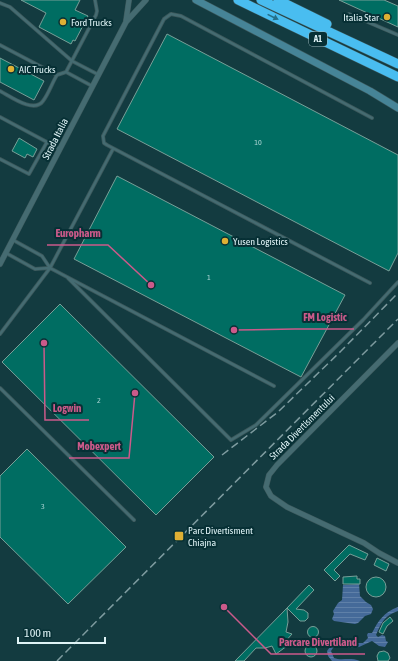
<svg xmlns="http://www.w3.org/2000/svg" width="398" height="661" font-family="'Asap Condensed',sans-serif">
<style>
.water{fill:url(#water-rules)}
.building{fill:#006d62;stroke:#789f98}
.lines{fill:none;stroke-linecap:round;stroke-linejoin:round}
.lane-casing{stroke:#3c585b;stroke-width:4}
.street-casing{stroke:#3c585b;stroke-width:6}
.secondary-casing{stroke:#3c585b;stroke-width:8}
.highway-casing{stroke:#3c585b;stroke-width:10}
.lane{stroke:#456b71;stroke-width:2.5}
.street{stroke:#456b71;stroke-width:5}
.secondary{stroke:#468497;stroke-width:7}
.highway{stroke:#49bdf0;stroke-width:9}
.rail{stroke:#7e9b9f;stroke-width:1.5;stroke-dasharray:8 4;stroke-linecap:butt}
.oneway{fill:#256f89}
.poi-dot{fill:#dfb034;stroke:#073035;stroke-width:1.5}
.labels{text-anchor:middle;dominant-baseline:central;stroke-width:4;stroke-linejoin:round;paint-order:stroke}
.number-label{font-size:8px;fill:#a7d2d1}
.shield{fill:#073035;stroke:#9eb8bc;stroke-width:1}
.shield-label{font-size:9px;font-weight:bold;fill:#dff3f6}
.poi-label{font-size:10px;fill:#dff3f6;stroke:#073035;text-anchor:start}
.street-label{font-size:10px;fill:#dff3f6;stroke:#073035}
.leader{fill:none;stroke:#cb5a8a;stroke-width:1.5}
.callout-dot{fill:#cb5a8a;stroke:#073035;stroke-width:1.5}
.callout-label{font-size:11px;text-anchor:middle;font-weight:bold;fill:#cb5a8a;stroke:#073035;stroke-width:4;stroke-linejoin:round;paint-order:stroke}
</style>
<defs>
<pattern id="water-rules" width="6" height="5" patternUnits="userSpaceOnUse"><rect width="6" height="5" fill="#456a99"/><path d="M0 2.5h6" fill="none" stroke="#5f80a8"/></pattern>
</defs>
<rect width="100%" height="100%" fill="#133b40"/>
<path class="water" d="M359 584 360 596 366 602 371 605 373 609 371 614 365 616 358 623 355 624 334 621 332 619 334 614 333 611 338 603 342 600 343 585Z
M398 607V611C385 615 381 623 376 635L378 637 382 635 385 636 386 641 388 642 385 647 379 646 372 641 359 647 350 648 337 645 333 648 331 651 334 658C341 661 350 657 360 661H332L328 656 327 651 333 643 339 642 347 644 345 641 348 638 354 643H363L368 638 367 635 368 633H372C378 621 384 612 398 607Z"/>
<path class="building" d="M21 0H80L75 10 88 16 75 41 73 40 71 44 39 27 46 13Z
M339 0H384L398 6V27Z
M167 34 398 155V253L389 271 117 129Z
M0 58 44 81 34 100 0 82Z
M19 138 37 149 33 157 27 154 25 158 12 151Z
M117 176 345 295 301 377 74 259Z
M60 304 214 457 156 515 2 362Z
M27 449 126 547 68 604 0 537V476Z
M349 545 368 554 365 560 350 554 334 570 340 576 335 581 324 570Z
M377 558 389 564 386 571 374 565Z
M357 576V579H360V584H343V577Z
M366 587a10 10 0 1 1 20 0a10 10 0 1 1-20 0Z
M309 585 314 590 296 609 304 610 308 613V618L305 621H300L287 608Z
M287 608 288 622 286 632 292 634 284 643 287 646 276 654 272 646 265 648H256L244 661H235Z
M390 617 393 621 387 626 383 634 379 632 383 623Z
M307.5 632a5.5 5.5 0 1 1 11 0a5.5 5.5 0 1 1-11 0Z
M305 651a6 6 0 1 1 12 0a6 6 0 1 1-12 0Z
M384 651 388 653 390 658 388 661H378L377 656 379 652Z"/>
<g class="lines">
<g class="lane-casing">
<path id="lane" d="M0 3 10 7 72 61 99 75
M349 14 398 35
M0 45 57 75 66 72 92 86
M66 72 96 15 97 11 95 0
M0 91C10 96 34 114 43 101 49 93 52 83 57 75
M0 117 60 149
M0 159 29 174 47 142
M13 240 42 256 50 268 274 386
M6 253 35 269 49 268
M68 278 231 440 256 425 363 320 398 282
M370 283 107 145 104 143 103 136 164 19 171 14 181 16 372 118
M0 334 50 268 113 149
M0 388 134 520"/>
</g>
<g class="street-casing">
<path id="street" d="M126 21 129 0
M0 264 126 22 146 0
M398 343 277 465 269 475 266 487 271 496 287 507 364 543 379 553 398 563"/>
</g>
<g class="secondary-casing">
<path id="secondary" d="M196 0 370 91 398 108"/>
</g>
<g class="highway-casing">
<path id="highway" d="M238 0 398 77
M261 0 398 64
M278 0 327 24"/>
</g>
<use href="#lane" class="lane"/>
<use href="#street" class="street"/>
<use href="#secondary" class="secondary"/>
<use href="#highway" class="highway"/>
<path class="rail" d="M222 455 278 412 341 351 398 293
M57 661 398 319"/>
</g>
<defs><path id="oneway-solid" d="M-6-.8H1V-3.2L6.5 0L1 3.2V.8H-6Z"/></defs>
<use class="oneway" href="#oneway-solid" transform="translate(273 17) rotate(26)"/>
<g class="poi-dot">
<circle cx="387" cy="17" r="4"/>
<circle cx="63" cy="22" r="4"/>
<circle cx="11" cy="69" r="4"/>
<circle cx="225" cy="241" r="4"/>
<rect x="174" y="531" width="10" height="10" rx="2"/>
</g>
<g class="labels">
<g class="number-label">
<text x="258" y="142">10</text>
<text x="209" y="277">1</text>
<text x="99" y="400">2</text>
<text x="43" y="506">3</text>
</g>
<rect class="shield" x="309" y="32" width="18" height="14" rx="3"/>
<g class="shield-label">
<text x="318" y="39">A1</text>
</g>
<g class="poi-label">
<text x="379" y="17" text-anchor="end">Italia Star</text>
<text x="71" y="22">Ford Trucks</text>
<text x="19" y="69">AIC Trucks</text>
<text x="233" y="241">Yusen Logistics</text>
<text x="188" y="530">Parc Divertisment<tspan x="188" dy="12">Chiajna</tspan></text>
</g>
<g class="street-label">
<text transform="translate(55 139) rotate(-63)">Strada Italia</text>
<text transform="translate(302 427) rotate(-45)">Strada Divertismentului</text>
</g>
</g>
<path class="leader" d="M151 285L108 245H47M234 330L295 329H354M44 343L45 420H89M135 393L129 458H69M224 607L271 654H365"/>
<g class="callout-dot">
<circle cx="151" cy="285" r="4"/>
<circle cx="234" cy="330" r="4"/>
<circle cx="44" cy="343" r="4"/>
<circle cx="135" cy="393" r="4"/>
<circle cx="224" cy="607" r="4"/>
</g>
<g class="callout-label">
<text x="78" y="237">Europharm</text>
<text x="325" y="321">FM Logistic</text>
<text x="67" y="412">Logwin</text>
<text x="99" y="450">Mobexpert</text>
<text x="318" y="646">Parcare Divertiland</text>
</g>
<path d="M18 637v6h87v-6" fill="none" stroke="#dff3f6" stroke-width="2"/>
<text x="24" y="637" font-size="12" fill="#dff3f6" stroke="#073035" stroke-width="3" paint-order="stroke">100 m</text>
</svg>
